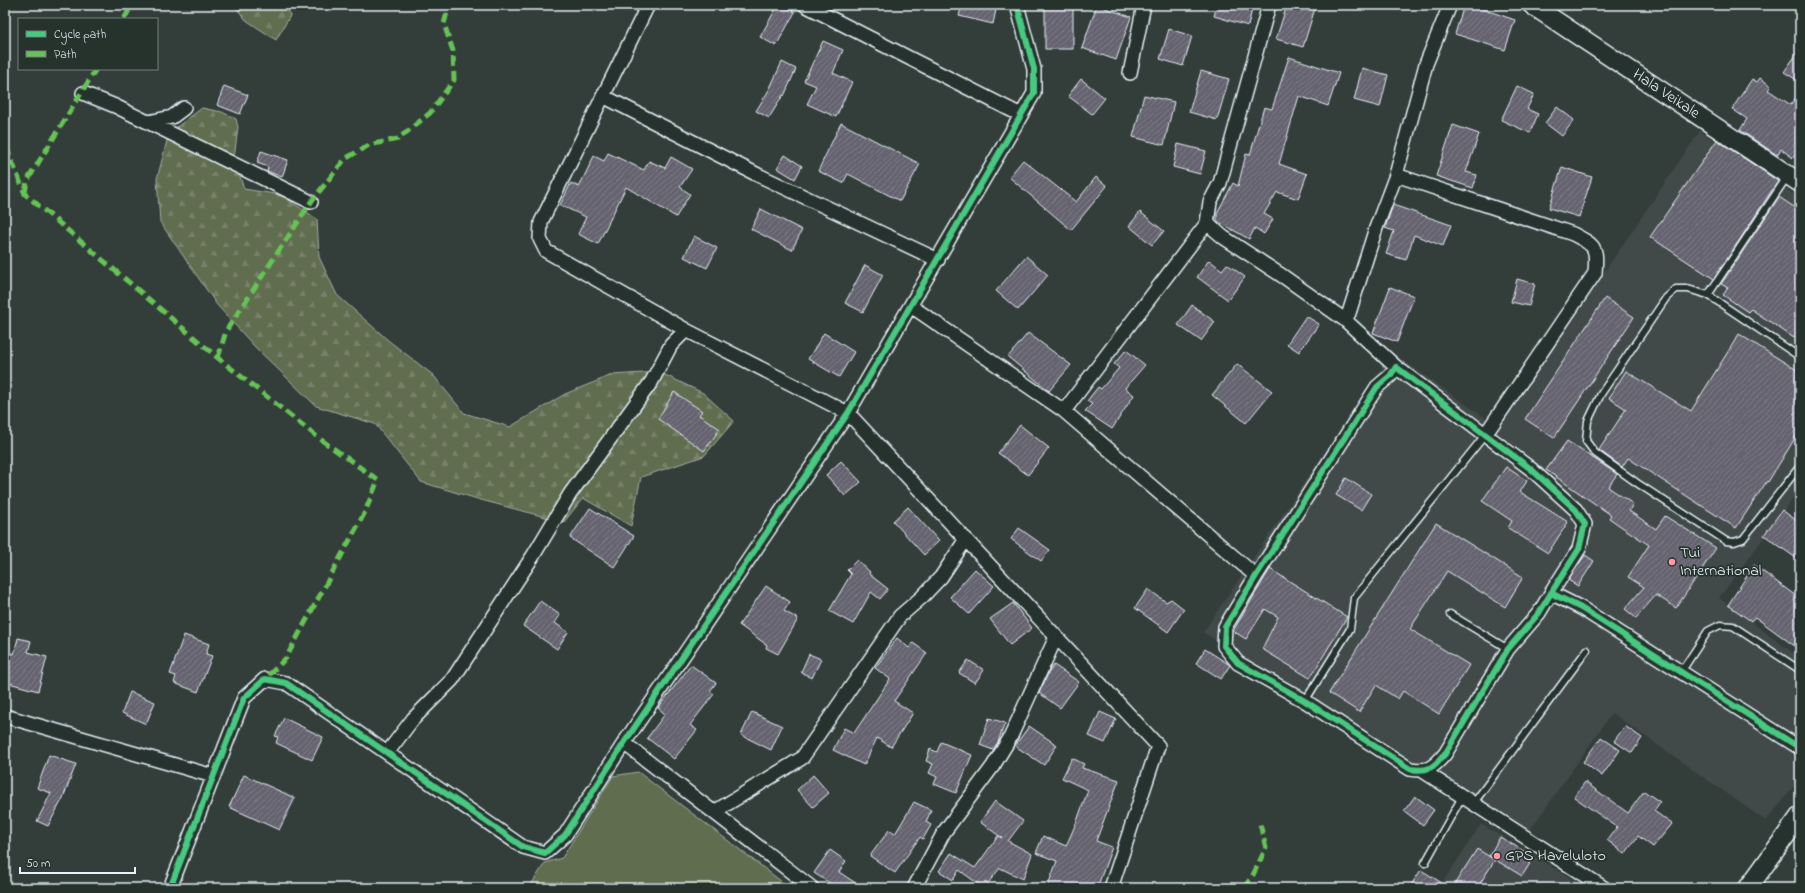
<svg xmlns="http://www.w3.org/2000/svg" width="1805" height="893" font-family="'Indie Flower',sans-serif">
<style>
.built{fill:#42494a}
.green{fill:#606d4f;stroke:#a4afa4}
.forest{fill:url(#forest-firs);stroke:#a4afa4}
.building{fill:url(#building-hatch);stroke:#e8f1f8}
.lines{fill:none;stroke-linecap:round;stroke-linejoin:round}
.lane-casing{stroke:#e8f1f8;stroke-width:9}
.street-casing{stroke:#e8f1f8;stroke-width:16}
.secondary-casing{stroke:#e8f1f8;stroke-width:21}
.lane{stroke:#26332d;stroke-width:6}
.street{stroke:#26332d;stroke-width:13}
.secondary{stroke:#26332d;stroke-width:18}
.quiet{stroke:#66c356;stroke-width:5;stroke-dasharray:10 5;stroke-linecap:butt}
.cycleway-casing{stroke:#26332d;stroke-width:8}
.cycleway{stroke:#46c982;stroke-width:6}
.poi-dot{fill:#ff9aa2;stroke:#26332d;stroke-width:1.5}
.labels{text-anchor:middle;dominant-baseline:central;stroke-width:3.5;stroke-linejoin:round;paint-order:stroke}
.street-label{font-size:16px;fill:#e8f1f8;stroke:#26332d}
.poi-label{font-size:16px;fill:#e8f1f8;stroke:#26332d;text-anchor:start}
</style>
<defs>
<pattern id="forest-firs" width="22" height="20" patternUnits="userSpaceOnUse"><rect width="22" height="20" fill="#606d4f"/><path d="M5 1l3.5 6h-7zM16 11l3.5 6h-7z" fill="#778269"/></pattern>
<pattern id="building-hatch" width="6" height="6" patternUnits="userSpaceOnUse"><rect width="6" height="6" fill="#666470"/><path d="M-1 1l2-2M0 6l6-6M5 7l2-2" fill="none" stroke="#7c7b85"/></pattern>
</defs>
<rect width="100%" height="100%" fill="#333d3a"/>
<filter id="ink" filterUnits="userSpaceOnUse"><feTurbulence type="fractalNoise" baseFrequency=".025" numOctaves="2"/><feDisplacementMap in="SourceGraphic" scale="8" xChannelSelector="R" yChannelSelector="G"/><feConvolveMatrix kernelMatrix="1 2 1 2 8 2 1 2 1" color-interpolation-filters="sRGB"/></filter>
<g filter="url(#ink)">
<path class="built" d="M1700 131 1800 198V489L1719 598 1800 658V778L1766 821 1612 713 1528 833 1449 787 1203 632 1392 353 1499 427Z
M1481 824 1587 888H1439Z"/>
<path class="green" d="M638 772 790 888H529L545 863 562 858 613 776Z"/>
<path class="forest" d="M234 5H287L290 16 276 40 246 20Z
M202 108 222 112 236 119 238 127 234 159 244 189 281 195 317 219 319 257 337 295 389 341 433 375 464 413 510 427 565 394 612 375 659 372 703 393 734 421 704 456 641 477 631 526 583 498 564 522 481 500 421 482 375 424 316 406 255 347 217 305 160 222 157 179 169 133Z"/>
<path class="building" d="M778 5H782L795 12 776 46 760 37Z
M962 5H997L993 24 959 16Z
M1045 5H1073V49H1045Z
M1097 5 1131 17 1116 60 1082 48Z
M1217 5H1253L1248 26 1214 16Z
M1287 5H1316L1303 47 1276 39Z
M1464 5H1471L1515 20 1505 50 1455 34Z
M1169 29 1192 36 1183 66 1160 59Z
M823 41 843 50 833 73 852 82 836 117 807 104 816 86 804 81Z
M1800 49V82L1784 72Z
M1289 57 1339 73 1328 106 1299 96 1279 164 1307 174 1298 199 1277 192 1264 214 1273 219 1264 234 1255 228 1249 239 1217 221V213L1233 183 1238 186 1246 154 1250 155 1264 107 1272 109Z
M782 62 796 69 784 96 783 95 769 118 756 111 769 90Z
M1362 68 1388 75 1380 107 1354 100Z
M1201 71 1229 79 1217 120 1189 112Z
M1760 78 1771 86 1768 90 1791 105 1800 91V158L1795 155 1793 158 1781 149 1777 155 1740 130 1747 119 1732 109 1752 79 1757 82Z
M1081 79 1105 98 1092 114 1068 96Z
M224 86 248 95 240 114 217 105Z
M1517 86 1534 94 1527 109 1538 114 1530 133 1501 120Z
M1144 95 1174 102 1164 145 1133 137Z
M1557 107 1574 120 1562 136 1545 123Z
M841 123 920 164 900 201 848 174 843 183 818 171Z
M1453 125 1479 134 1466 172 1477 175 1473 188 1436 176Z
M1717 140 1778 181 1714 279 1650 237Z
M1178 144 1206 151 1200 174 1173 167Z
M261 151 288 160 282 177 267 171 268 167 257 163Z
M608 153 644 170 649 161 665 168 671 157 692 169 680 187 690 194 676 217 626 187 598 244 578 234 586 217 560 205 571 183 579 187 594 156 604 161Z
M785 155 802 166 795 179 777 168Z
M1023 160 1076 202 1096 177 1107 186 1071 230 1009 177Z
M1562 167 1592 177 1579 217 1549 208Z
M1779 197 1800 211V328L1794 338 1751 309 1748 312 1723 295 1728 288 1721 284Z
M1393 205 1451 225 1443 246 1414 235 1406 260 1386 254 1394 231 1385 228Z
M761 209 802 230 792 250 751 229Z
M1140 212 1164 231 1152 245 1129 226Z
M694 236 717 248 707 268 684 257Z
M1026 256 1048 275 1018 310 996 291Z
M1209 260 1222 270 1227 264 1245 277 1228 300 1197 277Z
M865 265 883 275 863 312 845 303Z
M1517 279 1535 284 1529 306 1511 302Z
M1390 287 1414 296 1397 342 1373 333Z
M1605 298 1634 317 1554 438 1525 419Z
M1192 305 1215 322 1201 341 1178 325Z
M1306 316 1319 324 1299 352 1287 344Z
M824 333 854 352 839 377 808 359Z
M1028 333 1071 365 1049 391 1008 357Z
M1739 334 1800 372V430L1768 482 1767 481 1736 528 1628 458 1622 467 1599 450 1626 409 1609 398 1626 371 1691 411Z
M1126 350 1145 365 1125 388 1134 395 1112 429 1085 411 1092 404 1087 401 1098 387 1101 389 1119 368 1114 364Z
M1237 364 1272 391 1246 423 1212 395Z
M674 392 702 411 699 415 720 429 704 451 658 419Z
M1020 425 1049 448 1028 475 998 453Z
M1567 441 1617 474 1608 487 1633 504 1629 511 1656 529 1665 516 1716 548 1676 608 1656 595 1636 618 1625 609 1644 587 1628 577 1649 545 1619 525 1609 518 1611 515 1546 470Z
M841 461 861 482 845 496 826 475Z
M1506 467 1527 481 1520 492 1568 522 1548 553 1508 528 1512 521 1482 501Z
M1346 478 1371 494 1361 510 1336 495Z
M908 507 939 541 924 555 893 521Z
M590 508 634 536 614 567 570 538Z
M1782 510 1800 523V561L1764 535Z
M1436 523 1523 577 1505 607 1447 571 1410 629 1469 665 1439 714 1403 691 1398 699 1376 685 1359 712 1329 693Z
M1019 528 1050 550 1041 561 1011 539Z
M1585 555 1594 561 1578 586 1568 580Z
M857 560 870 572 869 574 888 589 880 599 871 592 853 624 829 611 851 574 847 570Z
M1754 565 1800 599V650L1755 617 1751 621 1728 605Z
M975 569 994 586 969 614 950 597Z
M1270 569 1347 617 1310 678 1262 649 1278 617 1265 609 1246 639 1233 631Z
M766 586 790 602 784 611 798 619 778 654 766 648 767 645 739 625Z
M1148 589 1166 602 1171 599 1184 609 1168 632 1135 608Z
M540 601 560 615 555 623 568 632 557 649 523 626Z
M1013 603 1032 628 1010 645 990 619Z
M184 635 209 644 206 654 212 656 198 692 174 683 176 676 170 674Z
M18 638 31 641 28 652 47 657 38 691 5 682V652L14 654Z
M897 638 909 648 913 643 927 653 894 701 913 713 891 747 877 738 864 765 833 750 844 728 854 733 890 679 875 668Z
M1205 649 1230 665 1221 679 1196 663Z
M809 654 821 659 812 678 801 672Z
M968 660 984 670 975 683 959 673Z
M691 665 716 683 710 691 714 694 690 725 697 730 674 759 647 738 665 714 658 708Z
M1054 665 1079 682 1060 708 1039 693 1049 672Z
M130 692 155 702 146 724 122 713Z
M752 712 782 726 771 750 741 735Z
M1100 712 1116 719 1105 743 1089 736Z
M284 718 323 737 312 760 276 743 278 737 275 736Z
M989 718 1005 723 998 742 993 750 980 745Z
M1029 726 1057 745 1044 765 1015 746Z
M1625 726 1642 738 1632 753 1614 741Z
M1601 737 1620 750 1602 776 1583 762Z
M941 742 972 755 956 793 934 784 937 777 929 773 933 764 926 761 930 749 937 752Z
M49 755 76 764 63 798 48 826 37 821 51 793 37 788Z
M1072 758 1084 764 1082 768 1119 780 1096 841 1112 847 1097 888H1047L1057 861 1036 853 1043 836 1066 846 1077 821 1088 790 1062 778Z
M244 775 295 798 279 830 229 807Z
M813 775 829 793 813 807 797 790Z
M1585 782 1628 813 1644 791 1660 802 1654 811 1672 824 1653 847 1638 836 1625 854 1607 840 1617 827 1574 797Z
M1415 796 1434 810 1423 825 1404 811Z
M995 801 1023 821 1008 841 1032 854 1023 879 1000 868 984 888 959 870 953 880 939 871 951 853 975 868 998 836 1002 838 980 822Z
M914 802 931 810 926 822 931 825 923 839 920 837 895 873 870 856 889 830 895 834Z
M1500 837 1534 857 1522 876 1489 856Z
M1477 849 1495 860 1477 888H1452Z
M830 850 846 861 839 872 863 888H837L814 873Z
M1421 870 1450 888H1409Z"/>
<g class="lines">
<g class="lane-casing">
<path id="lane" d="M1708 295 1787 177
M1800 357 1708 295 1688 289H1676L1666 298 1601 394 1588 421 1586 441 1595 453 1637 483 1726 541 1734 542 1743 539 1800 466
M1450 614 1508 649
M1681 672 1708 631 1720 625 1733 626 1800 670
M1305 701 1350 629 1354 598 1485 435
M1473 804 1587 650
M1425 863 1462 797"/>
</g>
<g class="street-casing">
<path id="street" d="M648 5 541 222 540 239 546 251 686 330 848 413 1158 746 1111 888
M805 5 1021 115
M1269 5 1220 183 1210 202 1207 223 1223 237 1284 277 1345 320 1349 313 1376 228 1396 175 1426 64 1450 5
M1130 73 1144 5
M83 93 115 106 311 202
M603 96 758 175 938 260
M148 122 172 117 184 108
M1396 175 1573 234C1596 246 1597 247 1595 273L1485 435
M911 306 1064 411 1256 576
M1345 320 1396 367
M1064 411 1207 223
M1551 593 1579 549 1585 524 1576 510 1531 469 1396 367 1390 376 1377 387 1256 576 1225 627 1224 646 1238 663 1305 701 1410 769C1428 772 1433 768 1445 754L1508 649 1539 613 1551 593 1581 608 1800 748
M5 716 213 776
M624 743 812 888
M387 753 413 719 452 680 533 556 570 494 652 381 671 345 686 330
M1423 771 1604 888
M714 812 802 758 900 616 922 597 941 577 966 539
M170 888 244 698 265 679 286 683 523 847 545 853 565 835 624 743 848 413 1034 93V69L1017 5
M914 888 944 832 993 766 1010 738 1056 637"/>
</g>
<g class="secondary-casing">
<g id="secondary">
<path id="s1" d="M1532 5 1800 183"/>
<path d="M1748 888 1800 816"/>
</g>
</g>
<use href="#lane" class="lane"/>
<use href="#street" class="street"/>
<use href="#secondary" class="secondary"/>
<path class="quiet" d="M124 19 132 5
M5 148 7 149 25 194 218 358 320 439 378 480 365 512 286 658 265 679
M25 193 27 181 96 69
M218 358 226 331 311 202 345 159 369 145 398 139 430 113 454 80 453 51 444 24 449 5
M1244 888 1253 875 1266 848 1260 824"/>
<g class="cycleway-casing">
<path id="cycleway" d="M1551 593 1579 549 1585 524 1576 510 1531 469 1396 367 1390 376 1377 387 1256 576 1225 627 1224 646 1238 663 1305 701 1410 769C1428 772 1433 768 1445 754L1508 649 1539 613 1551 593 1581 608 1800 748
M170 888 244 698 265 679 286 683 523 847 545 853 565 835 624 743 848 413 1034 93V69L1017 5"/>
</g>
<use href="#cycleway" class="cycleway"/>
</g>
</g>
<g class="poi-dot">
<circle cx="1672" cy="562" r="4"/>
<circle cx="1497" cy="856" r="4"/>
</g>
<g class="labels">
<g class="street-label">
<text stroke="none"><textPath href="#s1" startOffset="161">Hala Veikale</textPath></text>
</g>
<g class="poi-label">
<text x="1680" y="553">Tui<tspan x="1680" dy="18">International</tspan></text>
<text x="1505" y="856">GPS Haveluloto</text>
</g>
</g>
<rect width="1805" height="893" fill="none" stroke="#26332d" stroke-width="20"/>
<rect x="10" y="10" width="1785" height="873" fill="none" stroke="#e8f1f8" stroke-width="1.5" filter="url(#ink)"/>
<rect x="18" y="18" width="140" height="52" fill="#26332d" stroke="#747f7e"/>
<rect x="26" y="31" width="20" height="6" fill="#46c982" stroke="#747f7e"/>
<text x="54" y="38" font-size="12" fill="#e8f1f8">Cycle path</text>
<rect x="26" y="51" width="20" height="6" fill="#66c356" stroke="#747f7e"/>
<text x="54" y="58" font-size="12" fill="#e8f1f8">Path</text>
<path d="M20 867v6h115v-6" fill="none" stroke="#e8f1f8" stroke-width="2"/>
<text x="26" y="867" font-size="12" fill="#e8f1f8" stroke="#26332d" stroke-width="3" paint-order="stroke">50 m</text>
</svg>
